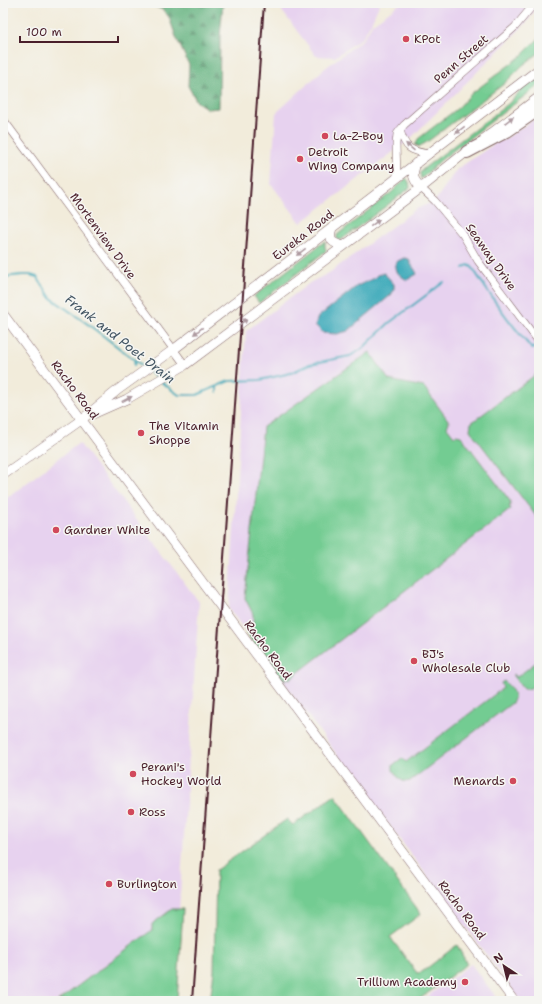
<svg xmlns="http://www.w3.org/2000/svg" width="542" height="1004" font-family="'Shantell Sans',sans-serif">
<style>
.built{fill:#e7d2ef}
.green{fill:#73cc92;stroke:#5e765e}
.forest{fill:url(#forest-firs);stroke:#546854}
.water{fill:#3ba9b9;stroke:#426472}
.lines{fill:none;stroke-linecap:round;stroke-linejoin:round}
.stream{stroke:#3ba9b9;stroke-width:2}
.street-casing{stroke:#856769;stroke-width:8}
.secondary-casing{stroke:#856769;stroke-width:10}
.highway-casing{stroke:#856769;stroke-width:14}
.street{stroke:#fff;stroke-width:7}
.secondary{stroke:#fff;stroke-width:9}
.highway{stroke:#fff;stroke-width:12}
.rail{stroke:#4a1f2b;stroke-width:2}
.oneway{fill:#ae9aa0}
.poi-dot{fill:#d1495b;stroke:#f6f6f2;stroke-width:1.5}
.labels{text-anchor:middle;dominant-baseline:central;stroke-width:3;stroke-linejoin:round;paint-order:stroke}
.poi-label{font-size:12px;fill:#4a1f2b;stroke:#f6f6f2;text-anchor:start}
.street-label{font-size:12px;fill:#4a1f2b;stroke:#f6f6f2}
.water-label{font-size:13px;font-style:italic;fill:#445664;stroke:#f6f6f2}
</style>
<defs>
<pattern id="forest-firs" width="22" height="20" patternUnits="userSpaceOnUse"><rect width="22" height="20" fill="#5eb07c"/><path d="M5 1l3.5 6h-7zM16 11l3.5 6h-7z" fill="#508f66"/></pattern>
</defs>
<rect width="100%" height="100%" fill="#f6f6f2"/>
<filter id="ink" filterUnits="userSpaceOnUse"><feTurbulence type="fractalNoise" baseFrequency=".025" numOctaves="2"/><feDisplacementMap in="SourceGraphic" scale="8" xChannelSelector="R" yChannelSelector="G"/><feConvolveMatrix kernelMatrix="1 2 1 2 8 2 1 2 1" color-interpolation-filters="sRGB"/></filter>
<filter id="wash" filterUnits="userSpaceOnUse"><feTurbulence type="fractalNoise" baseFrequency=".012" numOctaves="4" result="noise"/><feDisplacementMap in="SourceGraphic" scale="16" xChannelSelector="R" yChannelSelector="G"/><feGaussianBlur stdDeviation="0.9" result="paint"/><feColorMatrix in="noise" values="0 0 0 0 0 0 0 0 0 0 0 0 0 0 0 0 0 1.4 0 .05"/><feComposite in="paint" operator="in"/></filter>
<g filter="url(#wash)">
<rect width="100%" height="100%" fill="#f2ecdb"/>
<path class="built" d="M283 3H380L371 23 362 38 335 57 316 56 282 11Z
M401 3H539L528 21 410 139 301 223 271 184 276 113 324 69 363 39 373 23Z
M539 116V1001H521L404 845 229 609 246 331 311 282 329 273 416 209 435 201 457 169 499 141 504 140Z
M79 443 199 602 179 912 57 1001H3V501Z
M471 964 499 1001H421Z"/>
<path class="green" d="M539 38V53L523 65 505 83 427 142 418 147V145L415 146 418 139 458 108 472 93 520 57Z
M536 78H539V85L441 160 421 179 420 173 423 169 508 104 523 88Z
M406 178 409 182 410 188 341 240H337V235L392 192Z
M325 241V248L327 250 259 303 254 296Z
M370 352 389 380 424 387 448 420 449 422 447 427 454 436 456 435 461 436 510 501 511 506 510 505 509 506 511 509 291 678 289 679 286 676 285 677 287 680 281 679 277 675 249 637 245 628 248 626 253 627V614L245 598 263 427Z
M539 372V520L470 430 471 423Z
M539 660V682L529 689H523L513 676V674L517 677Z
M504 681C510 687 518 695 512 703L410 781C401 784 397 776 393 770V765L402 758 406 762 503 688 501 683Z
M335 795 421 914 390 937 417 973 422 972 457 945 467 964 417 1001H210L214 971 216 870 287 819 293 825Z
M172 909H183L177 1001H58L152 930V924Z"/>
<path class="forest" d="M147 3H223L220 37 219 108 208 109 197 102 188 86 189 65 176 37 169 17 163 10Z"/>
<path class="water" d="M404 258 409 259C410 265 415 268 417 274L407 280C399 275 395 273 396 262Z
M384 273 394 284V290L391 295 348 331 337 334 323 333 315 325 318 317 357 286 374 278 377 275Z"/>
<g class="lines">
<path class="stream" d="M463 268 468 265 472 267C490 296 510 323 532 349L536 347
M4 277 22 275H30L37 277 51 298 89 325 144 367
M134 365 135 360
M149 371 158 379
M161 382 179 395H197L229 381 260 380 291 373 310 364 350 356 362 349 389 323 444 282
M217 392V386"/>
</g>
</g>
<g filter="url(#ink)">
<g class="lines">
<g class="street-casing">
<path id="street" d="M3 119 185 365
M400 130C405 149 411 151 429 154
M397 178 396 144 397 134 404 125 515 27 535 3
M421 188 435 201 463 235 478 261 539 342"/>
</g>
<g class="secondary-casing">
<path id="secondary" d="M485 138 539 97
M416 163C412 176 412 178 421 188
M332 228C328 241 332 243 344 246
M3 314 514 1001
M93 414 127 399 185 365 421 188 471 148
M3 475 81 420 119 389 173 350 539 69"/>
</g>
<g class="highway-casing">
<path id="highway" d="M467 152 507 131 539 109"/>
</g>
<use href="#street" class="street"/>
<use href="#secondary" class="secondary"/>
<use href="#highway" class="highway"/>
<path class="rail" d="M192 1001 264 3"/>
</g>
<defs><path id="oneway-solid" d="M-6-.8H1V-3.2L6.5 0L1 3.2V.8H-6Z"/></defs>
<g class="oneway">
<use href="#oneway-solid" transform="translate(509 120) rotate(-37)"/>
<use href="#oneway-solid" transform="translate(460 130) rotate(142)"/>
<use href="#oneway-solid" transform="translate(410 147) rotate(-139)"/>
<use href="#oneway-solid" transform="translate(375 223) rotate(-37)"/>
<use href="#oneway-solid" transform="translate(301 252) rotate(142)"/>
<use href="#oneway-solid" transform="translate(243 322) rotate(-37)"/>
<use href="#oneway-solid" transform="translate(198 331) rotate(143)"/>
<use href="#oneway-solid" transform="translate(127 399) rotate(-27)"/>
</g>
</g>
<g class="poi-dot">
<circle cx="406" cy="39" r="4"/>
<circle cx="325" cy="136" r="4"/>
<circle cx="300" cy="159" r="4"/>
<circle cx="141" cy="433" r="4"/>
<circle cx="56" cy="530" r="4"/>
<circle cx="414" cy="661" r="4"/>
<circle cx="133" cy="774" r="4"/>
<circle cx="513" cy="781" r="4"/>
<circle cx="131" cy="812" r="4"/>
<circle cx="109" cy="884" r="4"/>
<circle cx="465" cy="982" r="4"/>
</g>
<g class="labels">
<g class="poi-label">
<text x="414" y="39">KPot</text>
<text x="333" y="136">La-Z-Boy</text>
<text x="308" y="152">Detroit<tspan x="308" dy="14">Wing Company</tspan></text>
<text x="149" y="426">The Vitamin<tspan x="149" dy="14">Shoppe</tspan></text>
<text x="64" y="530">Gardner White</text>
<text x="422" y="654">BJ's<tspan x="422" dy="14">Wholesale Club</tspan></text>
<text x="141" y="767">Perani's<tspan x="141" dy="14">Hockey World</tspan></text>
<text x="505" y="781" text-anchor="end">Menards</text>
<text x="139" y="812">Ross</text>
<text x="117" y="884">Burlington</text>
<text x="457" y="982" text-anchor="end">Trillium Academy</text>
</g>
<g class="street-label">
<text transform="translate(461 59) rotate(-41)">Penn Street</text>
<text transform="translate(303 235) rotate(-38)">Eureka Road</text>
<text transform="translate(103 236) rotate(54)">Mortenview Drive</text>
<text transform="translate(491 257) rotate(55)">Seaway Drive</text>
<text transform="translate(75 390) rotate(53)">Racho Road</text>
<text transform="translate(268 650) rotate(53)">Racho Road</text>
<text transform="translate(462 910) rotate(53)">Racho Road</text>
</g>
<g class="water-label">
<text transform="translate(120 339) rotate(38)">Frank and Poet Drain</text>
</g>
</g>
<rect width="542" height="1004" fill="none" stroke="#f6f6f2" stroke-width="16"/>
<g transform="translate(504 966) rotate(325)" stroke="#f6f6f2" stroke-width="3" paint-order="stroke">
<path d="M0-3L7 15L0 10L-7 15Z" fill="#4a1f2b"/>
<text y="-6" font-size="11" font-weight="bold" text-anchor="middle" fill="#4a1f2b">N</text>
</g>
<path d="M20 36v6h98v-6" fill="none" stroke="#4a1f2b" stroke-width="2"/>
<text x="26" y="36" font-size="12" fill="#4a1f2b" stroke="#f6f6f2" stroke-width="3" paint-order="stroke">100 m</text>
</svg>
